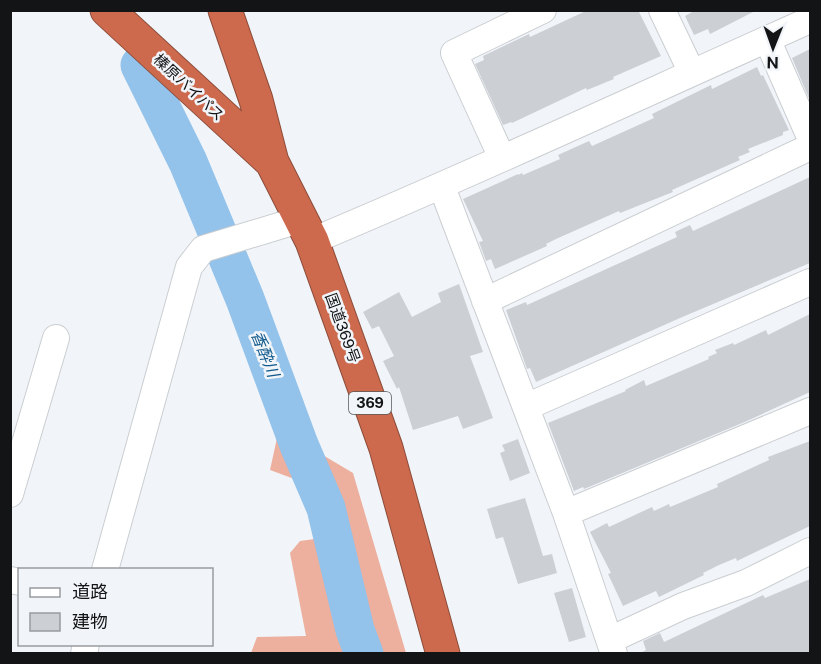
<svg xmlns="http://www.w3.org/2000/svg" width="821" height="664" font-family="'Public Sans','Noto Sans JP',sans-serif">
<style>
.forest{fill:#edaf9e}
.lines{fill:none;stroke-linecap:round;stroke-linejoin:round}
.river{stroke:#93c2ea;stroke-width:39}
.building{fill:#ccd0d4}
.minor-casing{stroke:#caced1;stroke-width:28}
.highway-casing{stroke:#8c4c3a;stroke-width:35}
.minor{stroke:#fff;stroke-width:26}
.highway{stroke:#cd6a4e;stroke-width:33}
.labels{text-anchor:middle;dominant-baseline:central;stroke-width:5;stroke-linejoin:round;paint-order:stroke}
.shield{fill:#f1f5f9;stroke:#565859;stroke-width:1.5}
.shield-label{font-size:14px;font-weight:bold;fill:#131415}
.street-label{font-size:15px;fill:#131415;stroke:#f1f5f9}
.water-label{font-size:16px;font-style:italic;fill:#125a8d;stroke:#f1f5f9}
</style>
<rect width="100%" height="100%" fill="#f1f5f9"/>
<path class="forest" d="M279 429 353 473 406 653H251L257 637 306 636 290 553 300 541 337 536 335 494 270 470Z"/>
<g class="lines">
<path class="river" d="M140 65 188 162 245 299 299 445 326 508 355 630 364 654"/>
</g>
<path class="building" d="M588 10H638L661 56 613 77 614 79 587 90 586 88 512 123 511 122 503 125 475 64 484 60 483 56 529 34 530 37Z
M696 10H757L710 34 708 29 694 35 685 16Z
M810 49V101L792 58Z
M757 67 761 76 763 75 789 130 783 132V135L748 149 750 152 738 157 740 160 672 190 673 192 620 213 619 211 556 239 546 244 547 246 520 258 495 269 491 259 486 261 479 242 483 241 463 199 518 174V175L522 173 523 175 560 159 558 155 589 141 592 146 654 118 652 114 711 85 712 89Z
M810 177V263L680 318 536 382 530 368 527 369 506 310 526 302 527 305 677 237 675 232 690 225 693 231Z
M459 284 483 352 470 356 493 418 463 429 458 416 413 430 399 387 397 389 383 361 394 356 379 326 372 329 363 312 399 292 412 317 441 302 438 293Z
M810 314V392L747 421 584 489 583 487 574 491 548 423 626 391 625 390 644 380 646 386 709 359 708 357 717 353 715 350 733 343 734 345 766 330 768 335Z
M518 439 530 473 510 481 500 453 505 451 502 445Z
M810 441V526L737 561 736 558 719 565 703 573 704 575 659 597 656 591 623 606 608 574 611 573 590 532 607 523 609 527 652 507 654 511 669 504 670 507 718 487 717 484 769 460 768 457Z
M525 498 543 556 552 554 557 573 518 584 503 537 496 539 487 509Z
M810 579V654H639L646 650 643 641 660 633 664 642 763 595 765 598Z
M572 588 586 637 569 642 554 593Z"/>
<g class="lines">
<g class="minor-casing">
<path id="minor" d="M662 10 692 73
M767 39 810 137
M502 158 454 53 543 10
M442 187 566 513 614 654
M312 241C480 171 644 94 810 20
M485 301 810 147
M526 407 810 282
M10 494 56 338
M566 513 810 411
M105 570 189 267 203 249 302 219
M10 580 20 582
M610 640 683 606 746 583 810 551
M84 654 86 644"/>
</g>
<g class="highway-casing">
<path id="highway" d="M107 10 272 162
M225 10 256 100 272 162 312 241 386 448 443 654"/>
</g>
<use href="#minor" class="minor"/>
<use href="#highway" class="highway"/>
</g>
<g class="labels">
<rect class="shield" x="349" y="392" width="42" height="22" rx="4.5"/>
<g class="shield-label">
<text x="370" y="403">369</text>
</g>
<g class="street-label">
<text transform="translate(189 87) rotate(43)">榛原バイパス</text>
<text transform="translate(343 328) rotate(70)">国道369号</text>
</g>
<g class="water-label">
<text transform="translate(265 354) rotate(68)">香酔川</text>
</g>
</g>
<rect width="821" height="664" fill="none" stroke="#131415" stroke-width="24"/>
<rect x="18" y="568" width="195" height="78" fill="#f1f5f9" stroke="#989b9e" stroke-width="1.5"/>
<rect x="30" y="588" width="30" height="9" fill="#ffffff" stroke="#989b9e" stroke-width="1.5"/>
<text x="72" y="598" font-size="18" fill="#131415">道路</text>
<rect x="30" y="613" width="30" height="18" fill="#ccd0d4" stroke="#989b9e" stroke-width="1.5"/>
<text x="72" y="628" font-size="18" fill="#131415">建物</text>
<g transform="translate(773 48) rotate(181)" stroke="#f1f5f9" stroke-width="4.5" paint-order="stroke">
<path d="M0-4.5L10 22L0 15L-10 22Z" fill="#131415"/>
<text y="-9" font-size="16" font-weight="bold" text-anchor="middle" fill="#131415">N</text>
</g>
</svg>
